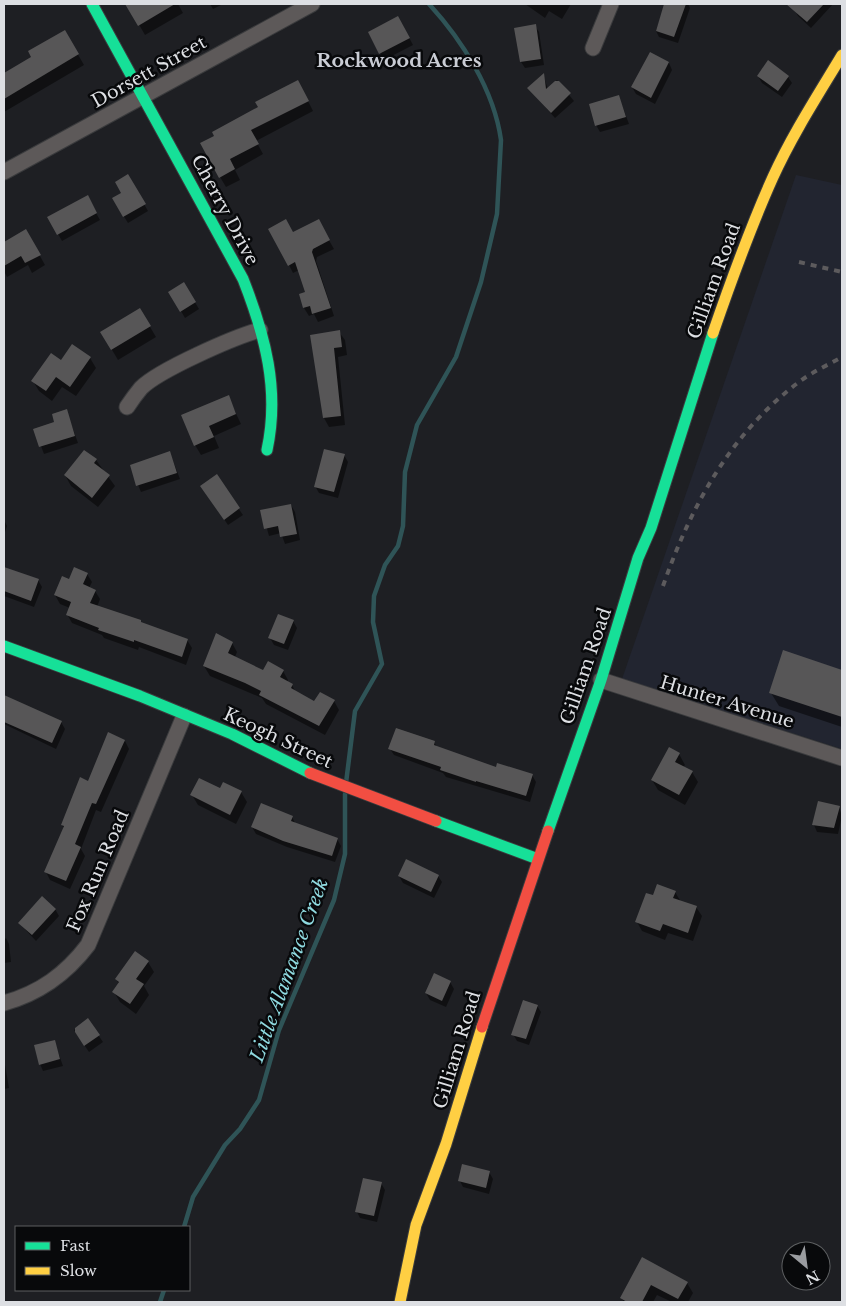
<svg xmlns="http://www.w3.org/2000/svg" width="846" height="1306" font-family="'Libre Baskerville',serif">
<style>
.built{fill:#222530}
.shadow{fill:#0007}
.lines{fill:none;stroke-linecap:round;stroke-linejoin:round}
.stream{stroke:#2f5457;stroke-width:4.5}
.building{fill:#575657}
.street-casing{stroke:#3a3b3d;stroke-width:17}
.fast-casing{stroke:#3a3b3d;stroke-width:13}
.slow-casing{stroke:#3a3b3d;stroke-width:13}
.jam-casing{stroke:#3a3b3d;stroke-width:13}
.street{stroke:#5d5959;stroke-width:15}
.fast{stroke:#16e098;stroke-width:11}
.slow{stroke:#ffcf43;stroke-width:11}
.jam{stroke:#f24e42;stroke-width:11}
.rail{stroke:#5d5b5d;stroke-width:4;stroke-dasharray:6 6;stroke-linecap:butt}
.labels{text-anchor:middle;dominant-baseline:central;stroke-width:5;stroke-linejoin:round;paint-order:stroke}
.street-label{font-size:18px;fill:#dddfe3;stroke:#08090b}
.neighbourhood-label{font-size:19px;font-weight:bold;fill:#c9ccd4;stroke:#08090b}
.water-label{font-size:19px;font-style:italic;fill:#8fdae0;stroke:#08090b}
</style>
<rect width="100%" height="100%" fill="#1e1f23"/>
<path class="built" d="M796 175 842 185V749L622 679Z"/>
<path class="shadow" d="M134 4H178L183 13 145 35 129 7Z
M210 4H223L213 9Z
M525 4H571L562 19 549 11 545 18Z
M665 4H688L690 8 678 43 659 37 656 31Z
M799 4H833L811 28 798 16 794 9Z
M402 24 413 45 384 60 369 32Z
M535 26 539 32 544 65 525 68 521 62 516 29Z
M65 32 84 65 4 112V74L33 58Z
M650 54 669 63 672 70 655 104 636 94 632 87Z
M543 75 548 89 557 80 574 101 555 118 529 89Z
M758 76 788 77 792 83 782 97 762 83Z
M303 91 313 111 256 141 263 154 235 170 240 180 226 187 220 177 216 136Z
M619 97 629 124 600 132 596 125Z
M128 176 148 211 128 223 113 199 123 193Z
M87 197 100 220 62 241 49 218Z
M318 221 334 249 317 257 316 261 334 316 318 322 314 314 309 316 304 308 300 295 306 293 299 270 293 273 289 265 293 234Z
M26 231 45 265 32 273 28 265 7 277 4 271V244Z
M184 284 199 309 185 318 170 292Z
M140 310 156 337 118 360 102 333Z
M339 332 345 340 347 355 338 357 345 425 329 427 324 418 320 382Z
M90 358 96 368 76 396 62 387 52 401 39 391 33 381 61 362Z
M228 397 241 424 214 436 219 448 201 455 195 445Z
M66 410 78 443 44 454 35 430 56 423Z
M170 453 180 479 141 492 138 485Z
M344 455 348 462 338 498 319 493 315 486Z
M96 460 115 486 98 507 71 486 65 475Z
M216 476 243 515 228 525 206 493Z
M291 505 295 512 300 540 285 544 281 533 269 536 262 511Z
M4 520 7 526 4 535Z
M4 568 38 580 42 587 34 607 4 596Z
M87 574 92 582 89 588 95 591 100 599 97 607 187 640 192 648 186 665 139 647 138 650 104 638 102 635 72 623 67 614 70 608 60 604 55 595 70 580Z
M293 621 297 628 288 650 274 645 270 638Z
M232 643 237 652 235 657 263 672 283 671 288 680 287 683 292 685 296 693 314 703 334 701 339 710 325 735 266 704 262 698 210 676 204 666Z
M784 652 842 671V727L779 706 771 693Z
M4 696 61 722 65 729 56 749 4 724Z
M125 741 129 749 101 812 96 810 81 849 85 856 70 889 50 880 46 872 64 829 62 825 89 782Z
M434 742 437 747 496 768 532 775 536 782 530 802 446 777 443 773 394 755 390 749Z
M679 754 685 765 683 767 692 772 698 782 685 805 658 790 652 780Z
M220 789 241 792 247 802 236 824 198 805 192 795Z
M819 802 839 807 842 816 838 834 817 832 814 825Z
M292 817 296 825 337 839 341 846 335 862 287 847 256 834 252 827Z
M399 876H438L442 882 434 898 403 883Z
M675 892 681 902 696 907 702 916 693 941 668 933 665 940 642 931 637 922 653 897Z
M55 909 59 916 36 941 19 923Z
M6 938 9 944 11 962 4 963V940Z
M148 962 154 972 144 986 149 995 136 1014 120 1002 114 992 119 984 116 979Z
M450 982 454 989 446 1007 430 1000 426 993Z
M537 1006 541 1012 529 1045 517 1041 513 1034Z
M88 1020 103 1042 89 1052 74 1030Z
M54 1041 63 1066 43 1071 40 1064Z
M4 1059 9 1088 4 1089Z
M489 1172 493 1179 489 1194 463 1187 460 1181Z
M381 1183 385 1190 377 1222 360 1218 357 1212Z
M642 1259 687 1283 693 1293 688 1302H672L657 1295 653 1302H624L621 1298Z"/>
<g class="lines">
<path class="stream" d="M346 783 355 711 382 664 373 622 374 596 385 565 398 546 403 526 405 472 417 425 456 357 481 282 497 214 501 140C494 90 462 40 429 4
M184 1227 193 1197 225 1145 240 1129 259 1100 279 1030 334 900 345 854V794
M160 1302 164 1290"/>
</g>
<path class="building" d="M125 4H175L138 26Z
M664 4H686L674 37 656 31Z
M786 4H824L807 22Z
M398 16 410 38 379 54 368 32Z
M536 24 541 59 520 62 514 28Z
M65 30 79 54 4 99V73L31 57 28 51Z
M650 52 669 62 651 98 631 87Z
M768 60 789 76 778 91 757 76Z
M544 73 546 89 555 81H559L571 93 551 113 527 88Z
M298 80 309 101 251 130 259 144 230 159 235 169 219 178 200 143 214 136 212 132 258 107 255 102Z
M619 95 626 117 595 126 589 104Z
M128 174 146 204 123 217 112 198 121 193 115 182Z
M88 195 97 213 57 235 47 217Z
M286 219 293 232 319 219 330 240 313 249 312 252 331 308 312 314 310 306 303 308 299 294 305 292 295 262 288 266 268 229Z
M26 229 41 255 25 263 21 256 4 266V242Z
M184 282 196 302 180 312 168 292Z
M140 308 151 326 111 350 100 332Z
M340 330 342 347 334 348 341 416 323 418 310 335Z
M72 344 91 357 70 387 56 377 46 391 31 381 51 353 61 360Z
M229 395 236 414 209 426 214 437 194 446 181 415Z
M67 409 75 436 39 447 33 429 54 422 52 414Z
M324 449 345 454 334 492 314 487Z
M84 450 97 459 94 463 110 475 92 498 64 475Z
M170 451 177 473 136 486 130 465Z
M217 474 240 508 224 520 200 486Z
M291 504 297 534 280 537 278 526 264 529 260 510Z
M4 567 39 579 31 601 4 591Z
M74 567 88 573 83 584 96 590 90 603 141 620V622L188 639 182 657 134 640V642L98 630 99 628 66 615 71 602 54 595 62 576 69 579Z
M278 614 294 620 284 644 268 638Z
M216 633 233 642 228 653 263 670 268 661 284 670 280 677 293 684 291 688 314 701 320 692 335 700 319 726 259 695 261 691 245 683 203 666Z
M783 650 842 670V717L769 693Z
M4 695 62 721 52 743 4 722Z
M396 728 435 741 434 745 496 767 497 763 533 774 526 796 476 781V782L440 770 441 767 388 749Z
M108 732 125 740 96 804 92 803 75 844 81 847 66 881 44 872 64 826 61 825 80 777 88 781Z
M669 747 680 753 675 762 693 771 679 795 651 780Z
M199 778 220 788 223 782 242 791 230 815 190 795Z
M818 801 840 806 834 828 812 825Z
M261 803 293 816 291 821 338 838 332 856 283 841 251 827Z
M406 859 439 875 431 892 398 876Z
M657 884 676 891 673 898 697 906 688 933 663 924 660 931 635 922 646 893 653 895Z
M42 896 56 909 32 935 18 923Z
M135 951 149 961 136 979 144 984 130 1004 112 992 119 982 115 979Z
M434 973 451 981 442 1001 425 993Z
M523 1000 538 1005 526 1039 511 1035Z
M88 1018 100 1035 84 1046 75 1032V1028Z
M55 1040 60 1059 39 1065 34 1045Z
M462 1164 490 1171 486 1188 458 1181Z
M363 1178 382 1182 374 1216 355 1212Z
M642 1257 688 1282 678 1299 651 1285 642 1302H627L620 1298Z"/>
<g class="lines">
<g class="street-casing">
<path id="street" d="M593 48 611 4
M4 172 312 4
M127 407C131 401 136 394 141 388 159 370 234 337 260 330
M601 680 842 758
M4 1003C40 993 66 974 88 945L184 716"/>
</g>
<g class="fast-casing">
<path id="fast" d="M92 4 243 279C265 335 280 390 267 450
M4 646 140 696 232 734 310 773
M436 821 538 859
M548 831 601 680 638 558 651 528 713 333"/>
</g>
<g class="slow-casing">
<path id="slow" d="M713 333C731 281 750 228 773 177 792 135 818 95 842 55
M400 1302 416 1225 446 1144 482 1027"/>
</g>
<g class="jam-casing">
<path id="jam" d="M310 773 436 821
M482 1027 548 831"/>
</g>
<use href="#street" class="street"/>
<use href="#fast" class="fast"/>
<use href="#slow" class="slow"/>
<use href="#jam" class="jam"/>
<path class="rail" d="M799 262 842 272
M663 586C691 506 730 434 799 382 812 372 828 365 842 357"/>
</g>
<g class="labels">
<g class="street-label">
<text transform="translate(149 72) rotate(-29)">Dorsett Street</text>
<text transform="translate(225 210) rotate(62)">Cherry Drive</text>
<text transform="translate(714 281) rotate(-70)">Gilliam Road</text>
<text transform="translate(586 666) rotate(-71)">Gilliam Road</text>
<text transform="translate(727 702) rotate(17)">Hunter Avenue</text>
<text transform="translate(278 738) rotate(25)">Keogh Street</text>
<text transform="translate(98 871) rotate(-67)">Fox Run Road</text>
<text transform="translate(457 1050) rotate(-73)">Gilliam Road</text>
</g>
<g class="neighbourhood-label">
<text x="399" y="60">Rockwood Acres</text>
</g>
<g class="water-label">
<text transform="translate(289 970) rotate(-70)">Little Alamance Creek</text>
</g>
</g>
<rect width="846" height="1306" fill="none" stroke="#dddfe3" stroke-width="10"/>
<rect x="15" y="1226" width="175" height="65" fill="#08090b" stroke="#5d5f61"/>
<rect x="25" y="1242" width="25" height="8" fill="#16e098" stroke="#5d5f61"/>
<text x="60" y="1251" font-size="15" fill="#dddfe3">Fast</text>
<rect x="25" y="1267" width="25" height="8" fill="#ffcf43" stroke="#5d5f61"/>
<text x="60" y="1276" font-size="15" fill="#dddfe3">Slow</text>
<g transform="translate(806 1266) rotate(151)"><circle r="24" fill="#08090b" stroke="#5d5f61"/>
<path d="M0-4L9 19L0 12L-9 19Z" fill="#9a9ca0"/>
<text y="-8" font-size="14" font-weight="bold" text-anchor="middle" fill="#dddfe3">N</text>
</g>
</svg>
